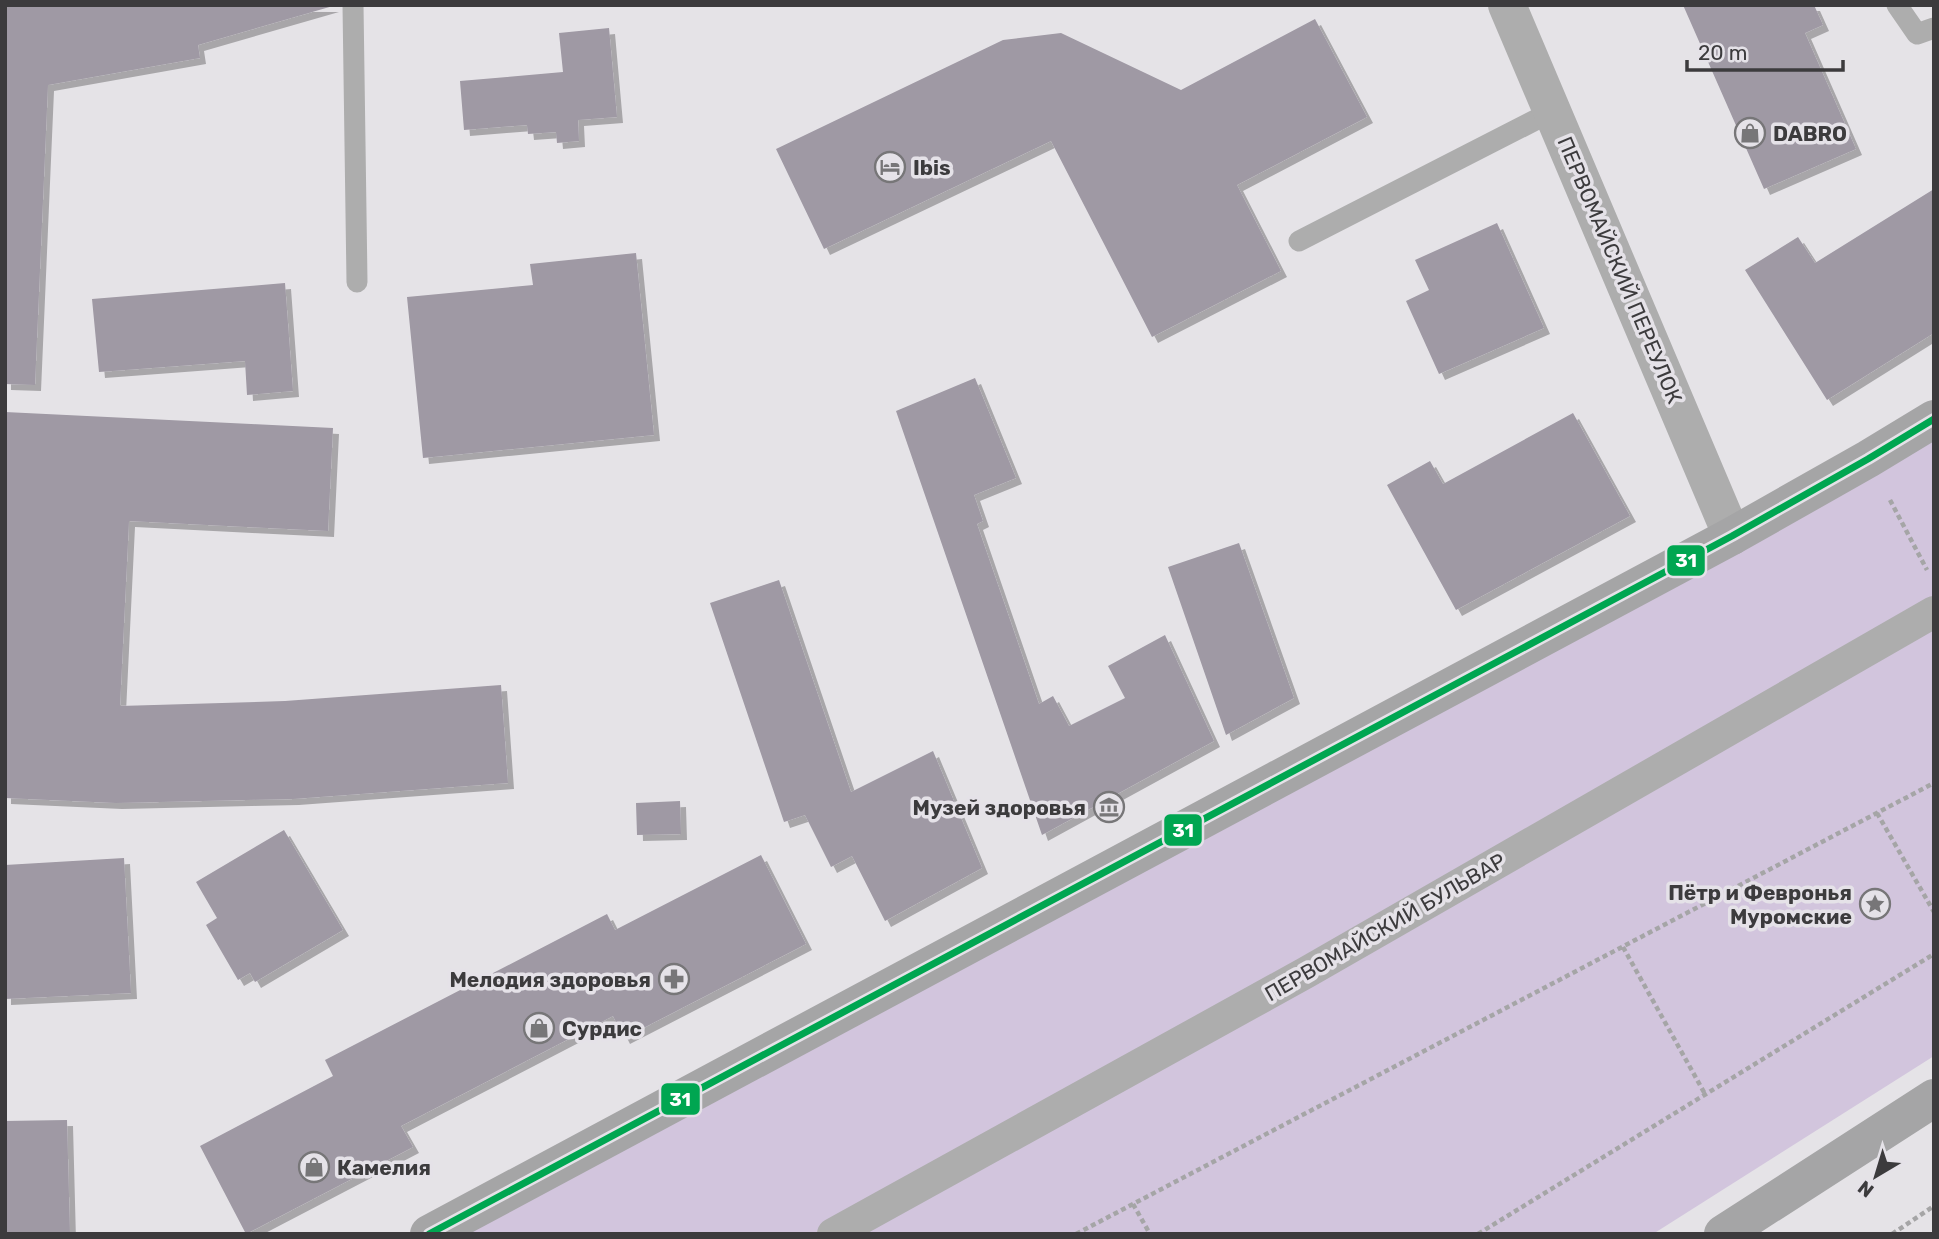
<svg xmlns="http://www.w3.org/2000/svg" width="1939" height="1239" font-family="Rubik,sans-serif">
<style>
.green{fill:#d2c5dd}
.building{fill:#9f99a4;filter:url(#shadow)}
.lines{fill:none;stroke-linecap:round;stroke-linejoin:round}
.path{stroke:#a5a5a6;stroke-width:4.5;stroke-dasharray:5 3.5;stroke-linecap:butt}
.service{stroke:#adadad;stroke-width:21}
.pedestrian{stroke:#adadad;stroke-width:32}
.minor{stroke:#adadad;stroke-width:38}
.primary{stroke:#a5a5a6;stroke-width:38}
.bus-1-casing{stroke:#e5e2e8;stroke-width:12}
.bus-1{stroke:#00a651;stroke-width:7}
.labels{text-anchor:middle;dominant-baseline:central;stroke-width:7;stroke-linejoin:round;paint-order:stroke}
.poi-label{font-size:21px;font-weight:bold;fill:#3c3b3d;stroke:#e5e2e8;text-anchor:start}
.street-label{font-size:21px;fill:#3c3b3d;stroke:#e5e2e8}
.line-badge{stroke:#e5e2e8;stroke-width:2.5}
.badge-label{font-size:19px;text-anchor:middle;font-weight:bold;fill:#fff}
</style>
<defs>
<filter id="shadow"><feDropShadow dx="6" dy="6" stdDeviation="0" flood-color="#0004"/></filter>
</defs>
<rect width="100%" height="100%" fill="#e5e3e7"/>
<path class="green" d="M1934 432V1056L1653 1234H457Z"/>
<path class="building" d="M5 5 333 6 198 45 200 58 48 85 35 385 5 384Z
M1683 5H1814L1823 25 1805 33 1856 149 1764 189Z
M1315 19 1367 117 1237 185 1281 271 1152 337 1051 141 824 249 776 149 1003 40 1061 33 1181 90Z
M609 28 617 117 578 120 579 141 557 143 556 132 528 134 527 125 464 130 460 81 563 72 559 33Z
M1934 189V333L1827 400 1745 270 1798 237 1815 263Z
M1497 223 1544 328 1439 374 1406 301 1429 290 1415 260Z
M636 253 654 435 423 458 407 297 533 285 530 264Z
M285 283 293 391 247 395 245 361 99 372 92 299Z
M975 378 1016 478 974 495 983 521 977 524 1039 704 1053 696 1069 726 1125 698 1108 666 1165 635 1214 741 1042 835 896 411Z
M5 412 333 428 328 531 129 521 120 706 285 701 501 685 508 783 293 799 116 803 5 798Z
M1573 413 1630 516 1456 610 1387 485 1430 461 1443 484Z
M1239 543 1294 698 1226 735 1168 567Z
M779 580 851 792 933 751 982 868 885 921 852 856 831 867 805 815 784 822 710 603Z
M680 801 681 834 637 835 636 803Z
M284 830 343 930 255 982 250 973 238 980 206 925 217 918 196 882Z
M761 855 806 944 624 1038 613 1016 401 1126 413 1147 246 1234 200 1146 333 1076 325 1060 607 914 615 930Z
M124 858 131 993 5 999V865Z
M67 1120 70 1234H5V1121Z"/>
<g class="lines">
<path class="path" d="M1890 500 1927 570
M1877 813 1934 912
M1623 947 1705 1094
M1133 1204 1150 1234
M1076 1234 1934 783
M1478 1234 1934 954
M1892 1234 1934 1206"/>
<path class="service" d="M353 5 357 282
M1897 5 1917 34 1934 28
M1299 241 1553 111"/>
<path class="pedestrian" d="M833 1234 1307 972 1934 612"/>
<path class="minor" d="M1507 5 1732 536"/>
<path class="primary" d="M429 1234 1732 536 1868 459 1934 419
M1723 1234 1934 1098"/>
<g class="bus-1-casing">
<path id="bus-1" d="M429 1234 1732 536 1868 459 1934 419"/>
</g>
<use href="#bus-1" class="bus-1"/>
</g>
<defs>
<g id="shop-ring" transform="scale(1.575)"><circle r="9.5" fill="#e5e2e8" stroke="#777678" stroke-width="1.5"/><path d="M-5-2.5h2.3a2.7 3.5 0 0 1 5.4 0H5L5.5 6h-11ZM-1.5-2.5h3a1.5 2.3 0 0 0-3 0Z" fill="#777678"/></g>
<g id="hotel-ring" transform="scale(1.575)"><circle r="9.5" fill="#e5e2e8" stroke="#777678" stroke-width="1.5"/><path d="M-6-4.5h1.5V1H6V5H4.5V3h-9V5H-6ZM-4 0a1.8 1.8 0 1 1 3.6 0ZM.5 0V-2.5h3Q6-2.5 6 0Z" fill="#777678"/></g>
<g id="museum-ring" transform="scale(1.575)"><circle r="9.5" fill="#e5e2e8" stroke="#777678" stroke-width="1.5"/><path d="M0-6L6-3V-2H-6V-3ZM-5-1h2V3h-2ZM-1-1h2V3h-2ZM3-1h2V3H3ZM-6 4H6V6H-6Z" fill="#777678"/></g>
<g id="sight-ring" transform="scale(1.575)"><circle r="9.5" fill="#e5e2e8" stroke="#777678" stroke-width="1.5"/><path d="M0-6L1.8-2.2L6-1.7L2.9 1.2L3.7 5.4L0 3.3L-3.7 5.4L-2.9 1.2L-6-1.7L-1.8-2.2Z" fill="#777678"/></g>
<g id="pharmacy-ring" transform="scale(1.575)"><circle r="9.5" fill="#e5e2e8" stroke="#777678" stroke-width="1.5"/><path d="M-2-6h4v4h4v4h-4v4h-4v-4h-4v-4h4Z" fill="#777678"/></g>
</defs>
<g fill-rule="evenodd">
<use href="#shop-ring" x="1750" y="133"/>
<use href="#hotel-ring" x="890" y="167"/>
<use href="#museum-ring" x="1109" y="807"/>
<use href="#sight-ring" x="1875" y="904"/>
<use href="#pharmacy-ring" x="674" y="979"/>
<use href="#shop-ring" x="539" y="1028"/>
<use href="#shop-ring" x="314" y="1167"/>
</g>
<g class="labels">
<g class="poi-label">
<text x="1773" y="133">DABRO</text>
<text x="913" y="167">Ibis</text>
<text x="1086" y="807" text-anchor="end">Музей здоровья</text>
<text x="1852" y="892" text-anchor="end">Пётр и Февронья<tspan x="1852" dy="24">Муромские</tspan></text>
<text x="651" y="979" text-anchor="end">Мелодия здоровья</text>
<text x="562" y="1028">Сурдис</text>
<text x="337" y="1167">Камелия</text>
</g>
<g class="street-label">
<text transform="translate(1620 270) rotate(67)">ПЕРВОМАЙСКИЙ ПЕРЕУЛОК</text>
<text transform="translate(1385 927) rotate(-30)">ПЕРВОМАЙСКИЙ БУЛЬВАР</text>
</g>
</g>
<g class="line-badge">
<rect x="1666" y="544" width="40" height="33" rx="7" fill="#00a651"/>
<rect x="1163" y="813" width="40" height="34" rx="7" fill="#00a651"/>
<rect x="660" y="1082" width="41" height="34" rx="7" fill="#00a651"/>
</g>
<g class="badge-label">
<text x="1686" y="567">31</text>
<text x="1183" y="837">31</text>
<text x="680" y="1106">31</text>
</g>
<rect width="1939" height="1239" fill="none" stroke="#3c3b3d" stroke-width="14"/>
<g transform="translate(1876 1176) rotate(218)" stroke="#e5e2e8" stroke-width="5" paint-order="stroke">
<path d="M0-5L12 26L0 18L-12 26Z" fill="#3c3b3d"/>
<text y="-10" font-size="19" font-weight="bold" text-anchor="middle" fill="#3c3b3d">N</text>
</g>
<path d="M1687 60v10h156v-10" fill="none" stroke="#3c3b3d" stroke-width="3.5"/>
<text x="1698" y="60" font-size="21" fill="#3c3b3d" stroke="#e5e2e8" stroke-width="5" paint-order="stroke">20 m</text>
</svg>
